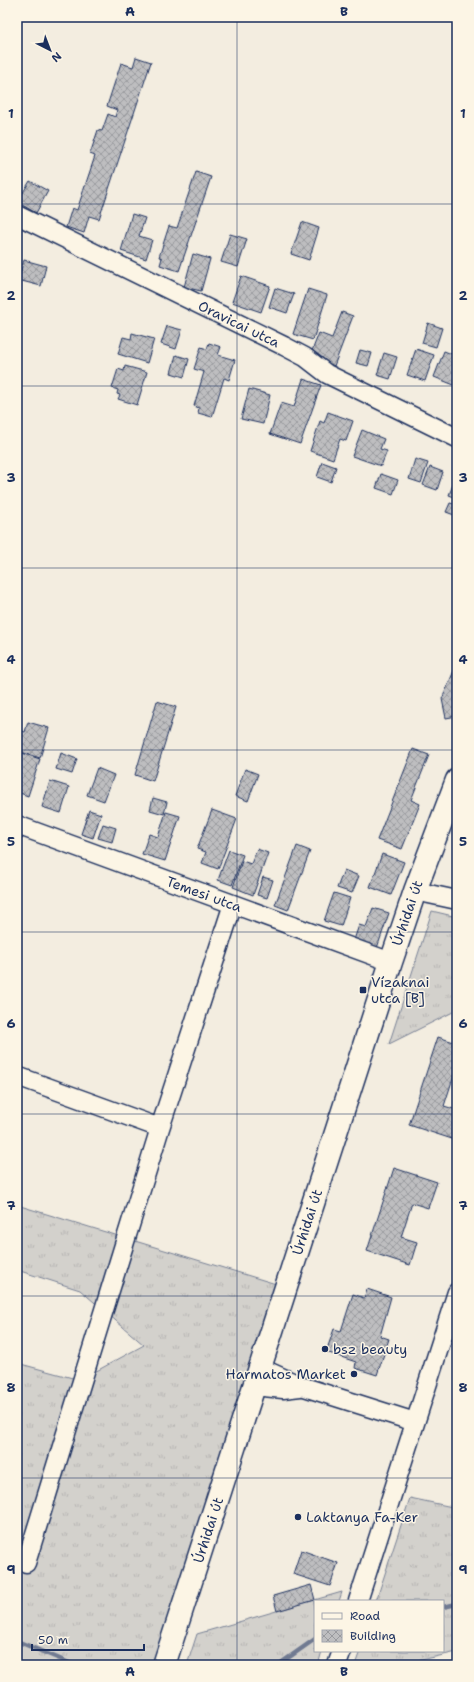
<svg xmlns="http://www.w3.org/2000/svg" width="474" height="1682" font-family="'Shantell Sans',sans-serif">
<style>
.grass{fill:url(#grass-tufts);stroke:#778095}
.lines{fill:none;stroke-linecap:round;stroke-linejoin:round}
.stream{stroke:#707a91;stroke-width:4.5}
.building{fill:url(#building-cross-hatch);stroke:#1b2f5e}
.minor-casing{stroke:#1b2f5e;stroke-width:21}
.secondary-casing{stroke:#1b2f5e;stroke-width:25}
.minor{stroke:#fcf5e5;stroke-width:18}
.secondary{stroke:#fcf5e5;stroke-width:22}
.grid{fill:none;stroke:#1b2f5e;stroke-width:1;stroke-opacity:0.55}
.poi-dot{fill:#1b2f5e;stroke:#fcf5e5;stroke-width:1.5}
.labels{text-anchor:middle;dominant-baseline:central;stroke-width:3;stroke-linejoin:round;paint-order:stroke}
.street-label{font-size:14px;fill:#1b2f5e;stroke:#fcf5e5}
.poi-label{font-size:14px;fill:#1b2f5e;stroke:#fcf5e5;text-anchor:start}
.neatline{fill:none;stroke:#1b2f5e;stroke-width:1.5}
.grid-label{font-size:13px;text-anchor:middle;font-weight:bold;fill:#1b2f5e}
</style>
<defs>
<pattern id="grass-tufts" width="24" height="20" patternUnits="userSpaceOnUse"><rect width="24" height="20" fill="#d3d1cc"/><path d="M3 7l-1-3M5 7V3M7 7l1-3M15 17l-1-3M17 17v-4M19 17l1-3" fill="none" stroke="#b5b4b2"/></pattern>
<pattern id="building-cross-hatch" width="8" height="8" patternUnits="userSpaceOnUse"><rect width="8" height="8" fill="#bebec0"/><path d="M0 0l8 8M0 8l8-8" fill="none" stroke="#9a9b9f"/></pattern>
</defs>
<rect width="100%" height="100%" fill="#f3ede0"/>
<filter id="ink" filterUnits="userSpaceOnUse"><feTurbulence type="fractalNoise" baseFrequency=".025" numOctaves="2"/><feDisplacementMap in="SourceGraphic" scale="8" xChannelSelector="R" yChannelSelector="G"/><feConvolveMatrix kernelMatrix="1 2 1 2 8 2 1 2 1" color-interpolation-filters="sRGB"/></filter>
<g filter="url(#ink)">
<path class="grass" d="M432 911 457 917V1010L389 1044Z
M17 1205 276 1284 153 1665H17V1363L80 1380 144 1345 80 1290 17 1270Z
M410 1498 457 1508V1652L399 1665H355L360 1651H443V1601H376Z
M342 1592 339 1601H315V1651H322L318 1665H187L197 1634Z"/>
<g class="lines">
<path class="stream" d="M443 1607 457 1604
M17 1641 74 1665
M278 1665 315 1639"/>
</g>
<path class="building" d="M136 57 151 62 99 219 89 216 84 233 66 227 72 208 77 210 95 156 90 154 98 130 102 131 108 114 115 117 117 110 107 106 121 63 133 67Z
M196 172 211 177 179 271 160 265 162 258 159 257 169 226 177 228Z
M30 181 48 191 36 213 17 202Z
M132 214 145 218 139 236 152 240 146 259 121 251Z
M302 222 319 228 309 260 291 254Z
M230 234 247 239 238 267 221 262Z
M193 254 210 259 201 291 184 287Z
M24 260 46 266 41 286 18 280Z
M241 276 270 286 261 312 232 302Z
M275 288 294 294 287 313 269 307Z
M308 289 327 295 313 340 293 334Z
M342 312 353 316 334 366 310 356 319 333 332 338Z
M428 323 442 328 436 347 422 343Z
M167 326 182 330 176 349 161 344Z
M132 333 154 339 147 363 118 354 123 337 131 339Z
M209 343 221 347 218 355 235 360 229 380 224 378 212 417 198 413 199 408 194 406 204 372 194 369 201 347 207 349Z
M416 349 434 355 425 381 407 375Z
M360 350 372 353 368 366 356 363Z
M444 351 457 356V377L454 385 434 377Z
M384 353 397 357 390 379 377 375Z
M176 355 189 359 184 377 171 373Z
M125 366 147 372 137 405 118 399 120 395 117 394 118 390 112 388 118 369 124 371Z
M303 379 321 385 300 444 270 434 281 403 294 407Z
M249 389 270 395 263 424 241 419Z
M328 412 353 421 346 441 340 439 333 459 310 451 320 421 324 423Z
M362 430 384 439 380 449 387 451 381 466 352 456Z
M415 459 428 463 421 483 409 479Z
M322 462 336 467 331 482 317 477Z
M430 467 443 472 437 490 423 485Z
M381 474 398 480 393 494 376 488Z
M457 474V498L449 495Z
M450 503 457 505V516L446 512Z
M456 666 457 716 446 718 442 699Z
M157 701 176 707 153 781 135 775Z
M28 722 49 728 40 758 17 751 19 730 25 732Z
M413 749 429 755 411 800 420 804 402 849 377 840Z
M22 753 40 759 28 796 17 792V770Z
M61 753 77 759 72 774 56 769Z
M97 768 114 775 104 801 87 795Z
M245 769 258 774 248 801 235 796Z
M50 781 69 787 61 813 42 807Z
M153 798 167 802 164 814 150 810Z
M89 810 101 814 93 838 81 834Z
M212 810 237 819 218 869 202 863 206 852 197 849Z
M166 812 180 816 165 861 142 854 149 834 158 837Z
M103 824 116 828 112 842 98 838Z
M297 846 310 851 288 910 275 905Z
M257 849 268 853 253 895 233 887 242 861 251 864Z
M229 850 243 855 232 885 218 880Z
M382 854 404 862 391 895 370 887Z
M344 870 359 876 352 893 337 888Z
M263 877 273 880 267 898 257 895Z
M334 893 350 898 341 926 324 921Z
M373 908 389 913 376 951 353 943 359 925 366 927Z
M438 1037 457 1043V1073L455 1072 444 1106 457 1110V1122L452 1139 409 1125Z
M394 1168 437 1182 428 1208 412 1203 401 1237 417 1242 410 1265 367 1251Z
M367 1289 391 1297 380 1336 389 1339 377 1375 355 1368 356 1362 326 1352 334 1329 341 1331 353 1294 364 1298Z
M301 1550 338 1563 330 1586 293 1574Z
M311 1585 315 1600 277 1611 273 1596Z"/>
<g class="lines">
<g class="minor-casing">
<path id="minor" d="M17 215 284 346 305 357 327 374 457 438
M17 825 391 962
M415 891 457 900
M17 1076 160 1128
M261 1368 301 1386 415 1422
M254 1386 283 1389 300 1387
M26 1563 160 1128 233 904
M358 1601 457 1292
M337 1665 342 1651"/>
</g>
<g class="secondary-casing">
<path id="secondary" d="M164 1665 391 962 415 891 457 780"/>
</g>
<use href="#minor" class="minor"/>
<use href="#secondary" class="secondary"/>
</g>
</g>
<path class="grid" d="M237 17V1665M17 204H457M17 386H457M17 568H457M17 750H457M17 932H457M17 1114H457M17 1296H457M17 1478H457"/>
<g class="poi-dot">
<rect x="359" y="986" width="8" height="8" rx="2"/>
<circle cx="325" cy="1349" r="4"/>
<circle cx="354" cy="1374" r="4"/>
<circle cx="298" cy="1517" r="4"/>
</g>
<g class="labels">
<g class="street-label">
<text transform="translate(239 324) rotate(26)">Oravicai utca</text>
<text transform="translate(204 894) rotate(20)">Temesi utca</text>
<text transform="translate(407 913) rotate(-71)">Úrhidai út</text>
<text transform="translate(307 1222) rotate(-72)">Úrhidai út</text>
<text transform="translate(208 1530) rotate(-72)">Úrhidai út</text>
</g>
<g class="poi-label">
<text x="371" y="982">Vízaknai<tspan x="371" dy="16">utca [B]</tspan></text>
<text x="333" y="1349">bsz beauty</text>
<text x="346" y="1374" text-anchor="end">Harmatos Market</text>
<text x="306" y="1517">Laktanya Fa-Ker</text>
</g>
</g>
<rect width="474" height="1682" fill="none" stroke="#fcf5e5" stroke-width="44"/>
<rect x="314" y="1600" width="130" height="52" fill="#fcf5e5" stroke="#a2a6af"/>
<rect x="322" y="1613" width="20" height="6" fill="#fcf5e5" stroke="#a2a6af"/>
<text x="350" y="1620" font-size="12" fill="#1b2f5e">Road</text>
<rect x="322" y="1630" width="20" height="12" fill="url(#building-cross-hatch)" stroke="#a2a6af"/>
<text x="350" y="1640" font-size="12" fill="#1b2f5e">Building</text>
<g transform="translate(50 50) rotate(138)" stroke="#fcf5e5" stroke-width="3" paint-order="stroke">
<path d="M0-3L7 15L0 10L-7 15Z" fill="#1b2f5e"/>
<text y="-6" font-size="11" font-weight="bold" text-anchor="middle" fill="#1b2f5e">N</text>
</g>
<path d="M32 1644v6h112v-6" fill="none" stroke="#1b2f5e" stroke-width="2"/>
<text x="38" y="1644" font-size="12" fill="#1b2f5e" stroke="#fcf5e5" stroke-width="3" paint-order="stroke">50 m</text>
<rect x="22" y="22" width="430" height="1638" class="neatline"/>
<g class="grid-label">
<text x="130" y="16">A</text>
<text x="344" y="16">B</text>
<text x="11" y="118">1</text>
<text x="463" y="118">1</text>
<text x="11" y="300">2</text>
<text x="463" y="300">2</text>
<text x="11" y="482">3</text>
<text x="463" y="482">3</text>
<text x="11" y="664">4</text>
<text x="463" y="664">4</text>
<text x="11" y="846">5</text>
<text x="463" y="846">5</text>
<text x="11" y="1028">6</text>
<text x="463" y="1028">6</text>
<text x="11" y="1210">7</text>
<text x="463" y="1210">7</text>
<text x="11" y="1392">8</text>
<text x="463" y="1392">8</text>
<text x="11" y="1574">9</text>
<text x="463" y="1574">9</text>
<text x="130" y="1676">A</text>
<text x="344" y="1676">B</text>
</g>
</svg>
